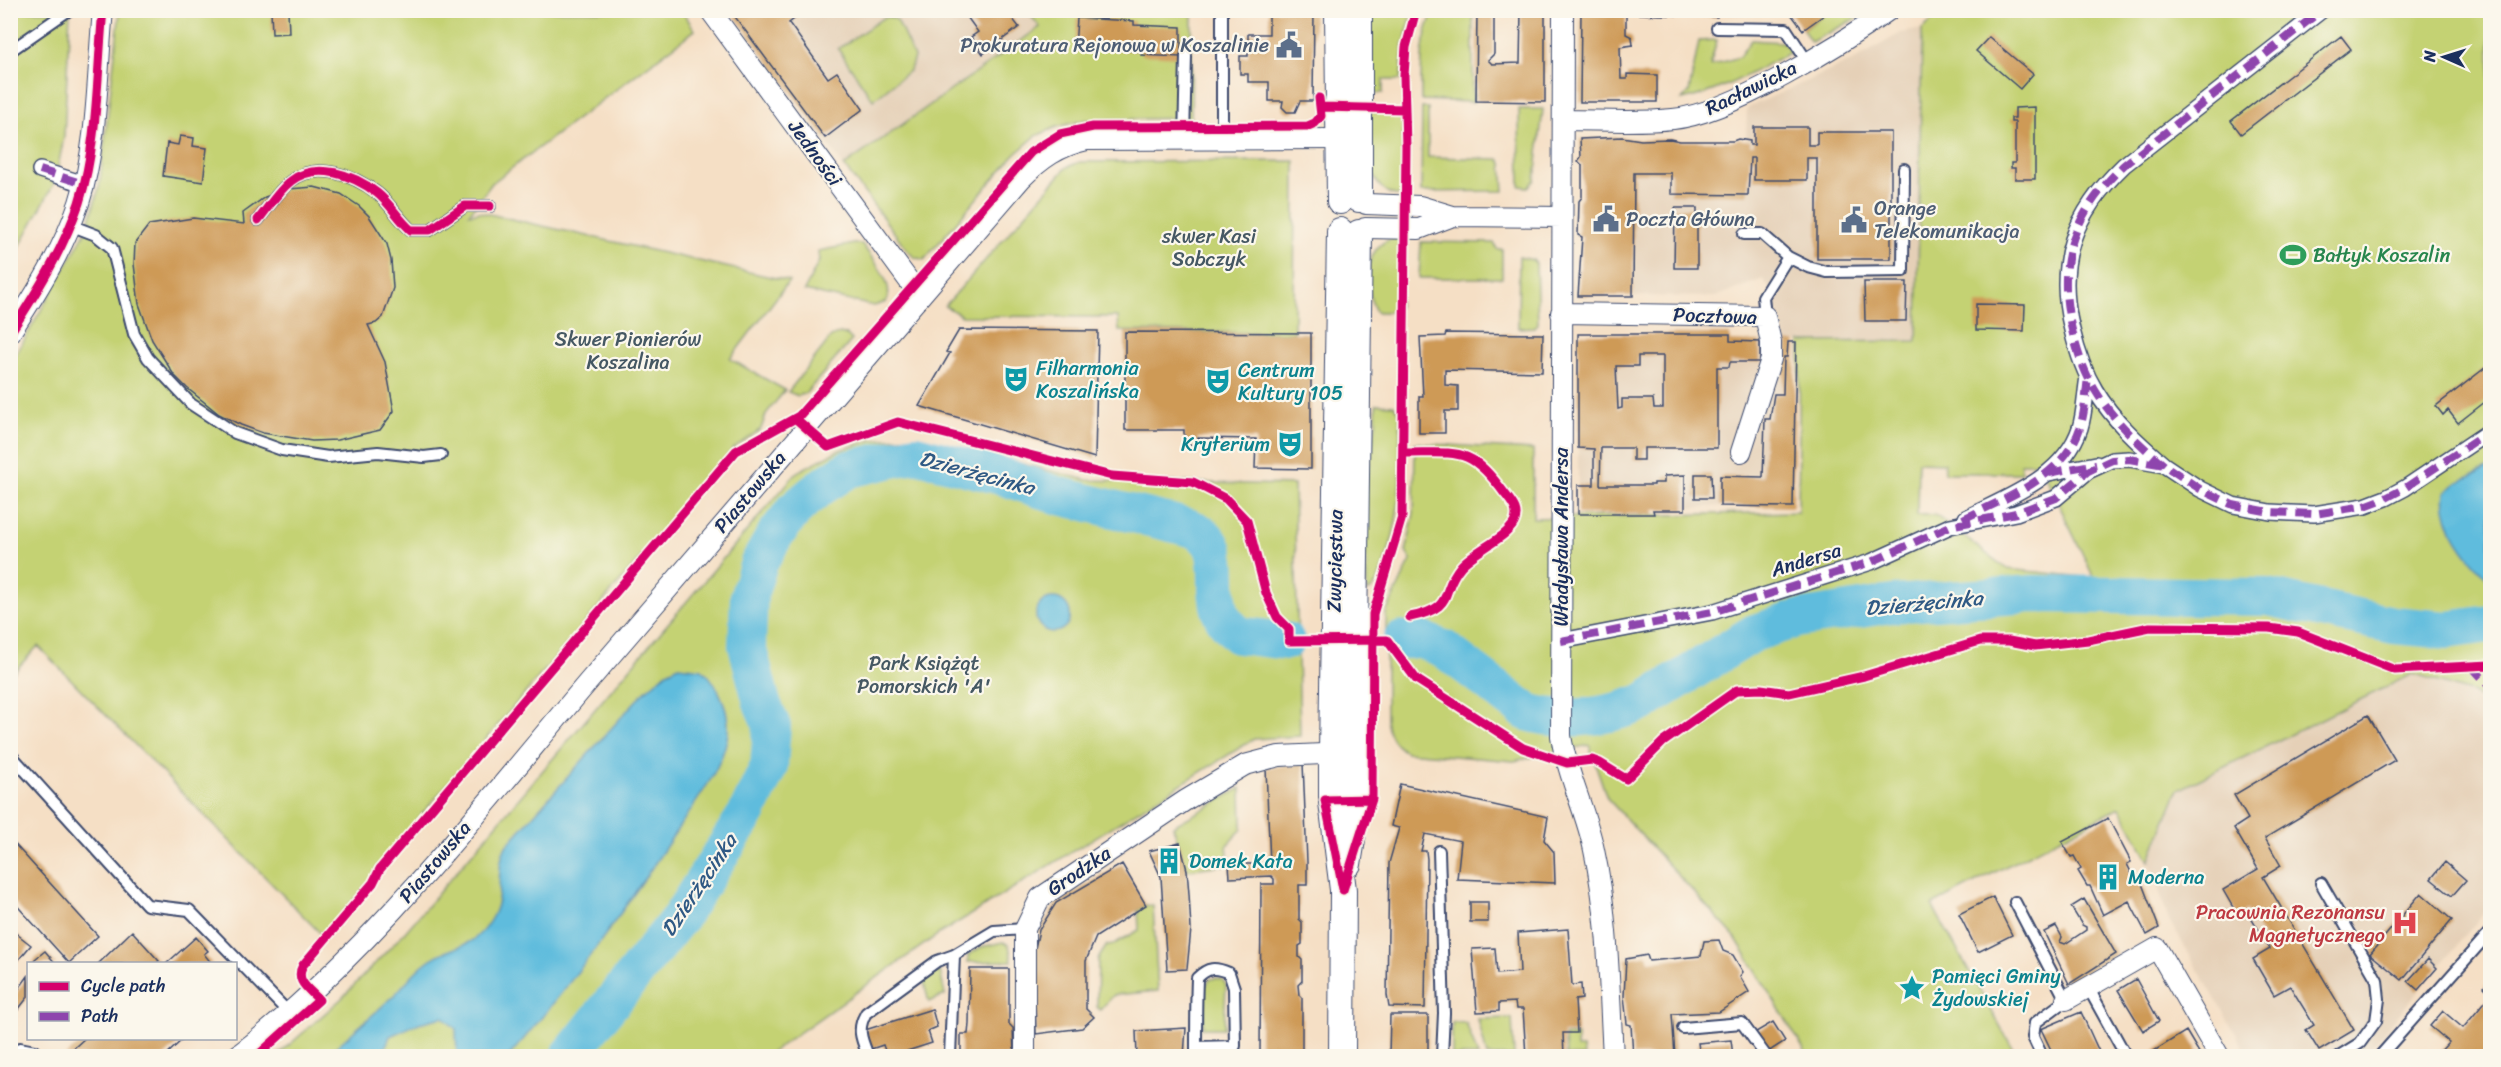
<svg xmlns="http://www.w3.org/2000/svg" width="2501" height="1067" font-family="Sriracha,sans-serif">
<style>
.built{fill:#e5d0b7}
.green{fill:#c4d273;stroke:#708068;stroke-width:1.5;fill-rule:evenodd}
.water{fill:#5fbcdd;stroke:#3d769e;stroke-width:1.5}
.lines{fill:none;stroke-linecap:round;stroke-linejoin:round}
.river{stroke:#5fbcdd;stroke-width:38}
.building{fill:#ce9a56;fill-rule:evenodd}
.service-casing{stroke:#3c496d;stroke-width:14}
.pedestrian-casing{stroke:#3c496d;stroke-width:18}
.minor-casing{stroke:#3c496d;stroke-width:22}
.tertiary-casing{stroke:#3c496d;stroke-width:28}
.service{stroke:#fff;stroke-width:10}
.pedestrian{stroke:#fff;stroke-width:15}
.minor{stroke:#fff;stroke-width:20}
.tertiary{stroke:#fff;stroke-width:26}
.quiet{stroke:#8e44ad;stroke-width:8;stroke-dasharray:15 8;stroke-linecap:butt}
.cycleway-casing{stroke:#fbf7ec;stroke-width:13}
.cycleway{stroke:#d6006c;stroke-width:9}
.labels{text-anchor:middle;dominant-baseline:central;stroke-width:4.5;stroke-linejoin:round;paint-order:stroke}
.service-label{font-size:20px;fill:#4e5e75;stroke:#fbf7ec;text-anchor:start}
.street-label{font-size:20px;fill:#1b2f5e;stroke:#fbf7ec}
.park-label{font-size:20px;fill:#455863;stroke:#fbf7ec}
.leisure-label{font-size:20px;fill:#27864d;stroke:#fbf7ec;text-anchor:start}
.culture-label{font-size:20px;fill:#0d838f;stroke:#fbf7ec;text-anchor:start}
.health-label{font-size:20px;fill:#be3a42;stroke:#fbf7ec;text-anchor:end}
.water-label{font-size:21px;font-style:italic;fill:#2f5984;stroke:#fbf7ec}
</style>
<rect width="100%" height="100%" fill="#fbf7ec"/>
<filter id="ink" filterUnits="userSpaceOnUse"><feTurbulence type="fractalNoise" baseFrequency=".0167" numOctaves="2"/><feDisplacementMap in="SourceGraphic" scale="12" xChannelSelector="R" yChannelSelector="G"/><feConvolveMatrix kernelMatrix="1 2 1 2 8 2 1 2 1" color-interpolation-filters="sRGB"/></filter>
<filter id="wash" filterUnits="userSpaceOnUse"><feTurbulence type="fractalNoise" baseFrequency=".008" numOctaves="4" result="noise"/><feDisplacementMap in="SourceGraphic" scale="24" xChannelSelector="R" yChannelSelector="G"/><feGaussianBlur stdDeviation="1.35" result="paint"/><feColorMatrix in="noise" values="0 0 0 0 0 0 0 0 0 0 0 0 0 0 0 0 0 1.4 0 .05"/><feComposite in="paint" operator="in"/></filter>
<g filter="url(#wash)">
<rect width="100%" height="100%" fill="#f5dfc5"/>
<path class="built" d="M730 11H1027L1040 27 844 166Z
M1922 29 1917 341 1796 342 1793 507 1720 506 1654 510V514H1578V334H1730V341L1780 342 1771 291 1763 279 1715 297 1633 296 1634 173H1671L1750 145V141L1746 140 1747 108 1856 59 1901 33Z
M2412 674 2474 693 2490 709V906L2364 1056H2249L2169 920 2149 861 2178 790Z"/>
<path class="green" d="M1831 10H1870V11L1811 42 1803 30Z
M11 11H70L64 137 55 182 11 262Z
M120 11H682L695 30 492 183 469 214 480 212 789 281 730 359 785 390 766 414 761 429 734 448 377 867 370 881 323 936 38 646 11 675 10 365 87 229 99 188Z
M1027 11H1192L1191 118 1085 120 1057 127 1036 136 1014 155 924 260 914 257 908 251 844 166 1040 27Z
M1369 11H1413L1403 47 1401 80H1383V93H1369Z
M1434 11H1473V102L1421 100C1421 70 1420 38 1434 11Z
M1944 11H2490V707L2474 693 2412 674 2178 790 2149 861 2120 807 1932 905 2017 1056H1808L1735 937 1607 798 1589 745 1514 761 1406 752C1393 744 1388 735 1386 719V613L1411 560 1406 552 1414 513 1415 443 1533 450V518L1798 512 1800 342 1917 341 1922 29ZM1918 462 1944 463 1945 473H2021V463H2039L2094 578 2007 569 1935 515H1917Z
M890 17 897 20 914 57 910 70 873 100 838 49 883 18Z
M1717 40 1710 66 1739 57 1751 40 1782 42 1791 52C1756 70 1721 92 1682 100L1689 92 1699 41Z
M1422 108H1428V157L1499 159 1502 163 1504 191 1421 192Z
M1519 109H1543L1535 180 1528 187 1520 186Z
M1369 112C1385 112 1399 108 1403 126L1402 196C1361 194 1370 139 1369 112Z
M1295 161 1294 333 1119 331 1118 317 962 316 945 306 1067 167 1080 162Z
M1400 237 1399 306 1391 312H1376C1363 286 1363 241 1400 237Z
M1421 242 1494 243 1497 249H1502V278H1419Z
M854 244H862C871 258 897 285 886 302L874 306 804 291 819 261 818 251Z
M1519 257 1533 260 1536 264 1538 324 1534 327 1518 328Z
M840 333 847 335 852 340 806 393 798 396 788 392 831 337Z
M1376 404 1394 405 1400 415C1400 471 1404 516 1382 570 1379 579 1376 588 1367 592L1364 495 1376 423Z
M914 437 1087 480 1294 485 1300 736 1254 739 939 934 766 1056H277L341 999 406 931 797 472 837 451 872 440Z
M1241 788 1242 829 1227 845 1229 864 1187 870 1173 826Z
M1146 905 1153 906 1158 991 1114 995 1100 1010 1097 1007 1098 959 1107 945 1114 944 1139 930 1138 910Z
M1003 942 1009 945 1012 961 968 962V955L981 947Z
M940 971 945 995 929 1002 923 980 930 974Z
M1215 978 1222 979 1226 985 1224 1028H1203L1204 988 1209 980Z
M1512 1018 1514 1056H1487L1478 1019Z
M1452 1022 1466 1023 1478 1056H1452Z
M1565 1035H1577V1048H1583L1584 1056H1566Z"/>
<path class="water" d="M2490 468V581C2469 559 2440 525 2445 492L2458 482Z
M1036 615a17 17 0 1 1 34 0a17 17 0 1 1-34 0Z
M679 666 702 669C719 684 732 715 727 739 720 772 695 803 677 830 625 909 571 986 509 1056H457L456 1029 443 1017 419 1023 390 1036 382 1056H326C347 1037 370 1018 391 998 402 988 411 975 423 965 448 943 472 954 492 917 505 894 494 868 506 846L642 694 667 672Z"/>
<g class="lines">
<path class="river" d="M1402 640H1421L1444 649 1527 712C1563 723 1607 717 1642 703L1754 633 1797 619 1892 604 2033 594 2268 597 2393 625 2447 630 2490 624
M569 1056 681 916 747 813 769 766 772 726 762 703 747 646 749 595 759 563 775 535 796 508 821 487 849 469 915 454 1001 476 1060 496 1191 528C1230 543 1210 581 1221 613 1223 621 1233 629 1238 635L1286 641"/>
</g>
<g id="blocks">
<path class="building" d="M271 10H288L289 33 272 34Z
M730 10H806L789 23 828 78 837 72 863 109 825 138Z
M962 10H1006L1019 27 983 54 971 37 978 32Z
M1269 10H1314L1313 101H1300L1295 112H1287L1282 107 1283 101H1269V82H1248V74H1240V56H1248V34H1269Z
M1477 10H1494V54L1488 60 1492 64 1520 63 1521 10H1545V102L1476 101Z
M1581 10H1626V34L1632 37 1633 45 1620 47 1621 79H1627V74L1657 75V102H1580Z
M1638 10H1717V17L1638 14Z
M1725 10H1831L1803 30 1791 14H1725Z
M1077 18 1134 21V25L1181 27V57L1141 55V51L1075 48Z
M2341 36 2351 49 2241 134 2231 121Z
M1989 37 2033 74 2020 89 1976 51Z
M2035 107V179H2015V168H2011V163H2015V122H2011V118H2015V108Z
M1754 127H1808V145H1817V132H1891V259H1817V158H1807V180H1754V158H1750L1748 195 1671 194V173H1634L1633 296H1578L1582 237 1578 235 1579 201 1582 197V165L1578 161 1581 157 1580 139 1622 137 1641 140 1670 139 1680 141H1733L1738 139 1750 141V145H1754Z
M180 136 194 138 193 146 207 148 203 182 163 176 167 143 178 145Z
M314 187 341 194 359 206 369 216 387 244 391 260 393 288 383 317 376 323 368 325 385 362 394 411 380 430 337 440 312 441 263 433 241 425 219 414 187 388 174 375 152 340 139 304 134 264 135 243 149 225 193 218 244 224 243 213 265 197 289 189Z
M1675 208H1697V268H1674Z
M1864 282H1907L1906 321H1865Z
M1976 304 2025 305 2024 331 1976 330Z
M959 330 1098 331 1095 458 919 406 950 353 946 352Z
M1125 332 1311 333V469L1255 468 1256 439 1198 438V445H1184V430H1125Z
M1446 333 1543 334 1542 372 1445 370V385L1458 386V411H1445V433H1419V396H1423L1420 337 1445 336Z
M1578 334H1730V341L1760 342V362H1730L1729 367H1717V448H1644V460H1633V448H1601L1600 485H1654V483H1664V476L1685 475V510H1653L1654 514H1578V485H1594V449L1578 448ZM1638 356H1663V408H1654L1653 399H1622V408L1618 409 1616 366H1638Z
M1788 342H1796L1793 507 1720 506V476L1763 477 1765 419H1770L1774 394H1783L1784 357H1787Z
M2490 364V398L2458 423 2448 410 2443 415 2436 406Z
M1695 474H1711L1712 498H1695Z
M2368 715 2395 760 2265 838 2281 866 2263 877 2354 1030 2319 1051 2306 1030 2314 1025 2290 986 2274 995 2253 959 2270 949 2247 910 2238 916 2223 890 2258 869 2234 828 2248 819 2234 795Z
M1303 763 1307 862V885H1299V919L1302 922V944L1299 946V957L1302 960V981L1298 985 1299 995 1302 998V1056H1260L1261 884H1274V879L1271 876 1230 878 1229 864H1270L1266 768Z
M1400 784 1548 817 1544 840 1554 852 1555 883 1457 879 1461 841 1425 834 1421 851H1426L1427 859 1425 1008 1389 1007 1387 995 1389 863 1399 828 1391 826Z
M2108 818 2131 862 2127 864 2134 878 2139 876 2159 928 2147 935 2129 901 2103 915 2090 886H2087L2078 871 2081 869 2074 856 2071 857 2062 842Z
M10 839 98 936 69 963 10 898Z
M1180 843 1187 870 1189 894 1191 929 1187 969 1167 970 1161 877 1149 851Z
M2445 862 2466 880 2452 896 2431 879Z
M1122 864 1146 905 1096 937 1086 961V1009L1094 1017 1082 1028 1036 1034 1034 953 1039 930 1056 903Z
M2421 893 2452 920 2402 980 2370 954Z
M1993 897 2012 935 1978 952 1959 914Z
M2084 899 2116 954 2069 984 2044 932 2056 926 2062 937 2060 942 2065 944 2086 930V927L2082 925 2071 907Z
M1470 902H1488V922H1470Z
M1568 929 1572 985 1581 984 1582 999 1575 1000 1577 1033H1563L1564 1056H1526L1523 1009H1516L1515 1002 1499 1003V1011L1477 1012 1472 949 1495 948 1497 974 1520 972 1518 933Z
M13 931 31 945 10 970V934Z
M132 931 159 961 156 964H98Z
M196 937 208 951 204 954 212 964H166Z
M1719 940 1723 951 1733 955 1743 972 1740 976 1749 992 1719 1012 1672 1014 1675 1056H1633L1631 1025 1627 1024 1624 996 1626 959 1647 955 1649 961 1701 956 1704 941Z
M45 951 56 964H32L35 959Z
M2428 959 2437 968 2418 990 2408 981Z
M970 969H1009V1024L1013 1028 1014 1056H961V1034H968L969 1024Z
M28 976V997L10 1020V1001Z
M2136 979 2159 1021 2143 1031 2118 990Z
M2490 979V993L2484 987Z
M2490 996V1050L2485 1056H2436L2449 1042 2430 1026 2443 1011 2463 1028Z
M932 1009 937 1027 928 1031 932 1043 907 1051 908 1056H887L883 1045 871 1049 865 1030Z
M2081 1012 2101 1056H2054L2041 1029Z
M1390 1015H1428V1056H1389Z
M1773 1022 1785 1041 1768 1052 1756 1032Z
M1186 1028 1184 1056H1137L1136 1031Z
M2186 1031 2201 1056H2158L2154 1051Z
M85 1038H184L165 1056H65Z
M1731 1040 1733 1056H1700L1698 1043Z"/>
</g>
</g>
<g filter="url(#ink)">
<use href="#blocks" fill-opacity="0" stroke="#3c496d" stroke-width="1.5"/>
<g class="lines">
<g class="service-casing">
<path id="service" d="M1222 10V139
M1717 28 1786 29 1807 61
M10 51 69 10
M1184 139 1186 56
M258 220C268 208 278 191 291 181 316 161 354 175 377 193 390 203 398 219 411 230H430L465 206H490
M70 225 96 235 112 248 134 334 148 358 191 404 235 433 282 450 328 457 378 452 424 457 441 455
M1744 234H1762L1788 257 1808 267 1827 272 1903 271 1904 169
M1765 316 1763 297 1788 257
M10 754 147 905 189 910 288 1012
M1439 851 1444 1013 1442 1056
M2321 883 2377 980 2379 999 2376 1021 2360 1043 2339 1056
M2015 902 2066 1000 2035 1023 2033 1037 2042 1056
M2089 989 2126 1056
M1683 1028 1742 1023 1766 1056
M1196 1047 1235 1046 1234 988 1229 973C1215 967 1208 967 1197 978 1196 1004 1196 1030 1196 1056
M867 1053C861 1038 857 1028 866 1013L937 961 954 955 994 931 1025 929
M10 1056 20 1048 35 1051 40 1056
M950 1056 954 955
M2380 1056 2490 932"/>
</g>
<g class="pedestrian-casing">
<path id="pedestrian" d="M40 170 84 184
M2164 465C2138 443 2113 420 2095 390 2084 372 2077 351 2072 330 2055 261 2074 213 2124 165L2322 10
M2049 473 2096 464
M1966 518C2008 497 2064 477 2080 428 2085 412 2085 394 2088 377
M1561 641 1712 612 1871 562 1950 526 2016 513 2056 498 2088 471 2112 460 2129 459 2164 465 2200 489 2233 505 2270 512 2314 514 2365 506 2386 498 2405 488 2490 431"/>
</g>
<g class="minor-casing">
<path id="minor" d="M710 10 920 296
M1563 10 1561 736C1567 775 1586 811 1594 850 1609 918 1609 988 1613 1056
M1563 120C1599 120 1637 123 1673 119 1729 114 1842 44 1889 10
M1366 204 1420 206 1453 216 1562 217
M1365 228 1419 229 1453 216
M1561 313 1765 316 1771 342V359L1741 452
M10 333C37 292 63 250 79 203 98 144 97 72 103 10
M2066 1000 2157 948 2219 1056
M237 1056C372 951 478 812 588 682 732 513 877 347 1021 179 1041 159 1059 146 1087 140L1352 139
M1025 1056V929L1040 898 1186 800 1245 765 1279 756 1345 753"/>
</g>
<g class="tertiary-casing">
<path id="tertiary" d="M1338 10 1340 201
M1359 10V199
M1340 231 1332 753V802L1343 890 1342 1056
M1348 864 1356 815 1354 638 1359 233"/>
</g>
<use href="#service" class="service"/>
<use href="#pedestrian" class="pedestrian"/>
<use href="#minor" class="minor"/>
<use href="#tertiary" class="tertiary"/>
<path class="quiet" d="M40 170 84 184
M2164 465C2138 443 2113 420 2095 390 2084 372 2077 351 2072 330 2055 261 2074 213 2124 165L2322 10
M2049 473 2096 464
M1963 519C2006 498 2064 477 2080 428 2085 411 2086 394 2088 377
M1561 641 1712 612 1871 562 1950 526 2016 513 2056 498 2088 471 2112 460 2129 459 2164 465 2200 489 2233 505 2270 512 2314 514 2365 506 2386 498 2405 488 2490 431
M2471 666 2490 686"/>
<g class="cycleway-casing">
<path id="cycleway" d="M1322 107 1405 109
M258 220C268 208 278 191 291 181 316 161 354 175 377 193 390 203 398 219 411 230H430L465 206H490
M10 333C37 292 63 250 79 203 98 144 97 72 103 10
M795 418 828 447 898 422 1112 476 1193 482 1226 499 1247 521 1266 593 1277 617 1289 629V641L1387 640 1416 679 1523 748 1567 763 1592 760 1600 763 1626 779 1663 742 1737 690 1761 689 1789 693 1864 676 1980 641H2009L2035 646 2088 640 2150 627 2269 628 2298 632 2395 670 2490 665
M1403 453C1460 453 1470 446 1505 494 1512 503 1520 511 1514 523 1505 539 1474 551 1461 566 1438 593 1458 607 1410 617
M1343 889 1325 800 1372 799
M1343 890 1372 799 1373 614 1402 517 1406 146 1404 75 1406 47 1416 10
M257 1056 319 1000C309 989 294 981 303 965L373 883 380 869 736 451 799 416 1031 152 1060 134 1093 127 1308 126 1315 123 1321 116 1319 98"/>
</g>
<use href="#cycleway" class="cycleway"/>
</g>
</g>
<defs>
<g id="civic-bare" transform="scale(2.07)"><path d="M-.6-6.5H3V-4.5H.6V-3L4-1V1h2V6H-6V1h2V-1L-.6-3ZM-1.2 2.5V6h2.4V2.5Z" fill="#5c6f8a" stroke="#fbf7ec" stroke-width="2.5" paint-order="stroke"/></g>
<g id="stadium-bare" transform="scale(2.07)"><path d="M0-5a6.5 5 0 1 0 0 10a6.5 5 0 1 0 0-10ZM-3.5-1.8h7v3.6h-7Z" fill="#2e9e5b" stroke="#fbf7ec" stroke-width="2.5" paint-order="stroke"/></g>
<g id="theatre-bare" transform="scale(2.07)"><path d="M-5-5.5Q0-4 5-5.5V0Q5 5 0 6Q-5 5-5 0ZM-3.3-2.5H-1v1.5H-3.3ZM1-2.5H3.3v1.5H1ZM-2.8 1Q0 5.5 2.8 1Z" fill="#0f9aa8" stroke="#fbf7ec" stroke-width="2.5" paint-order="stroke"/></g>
<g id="building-bare" transform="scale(2.07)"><path d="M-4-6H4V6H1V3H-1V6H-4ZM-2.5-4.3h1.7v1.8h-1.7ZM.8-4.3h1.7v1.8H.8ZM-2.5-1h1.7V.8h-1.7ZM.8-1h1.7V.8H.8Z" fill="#0f9aa8" stroke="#fbf7ec" stroke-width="2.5" paint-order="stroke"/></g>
<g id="hospital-bare" transform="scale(2.07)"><path d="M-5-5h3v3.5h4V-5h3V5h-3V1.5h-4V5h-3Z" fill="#e0444e" stroke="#fbf7ec" stroke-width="2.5" paint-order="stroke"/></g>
<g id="sight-bare" transform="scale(2.07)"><path d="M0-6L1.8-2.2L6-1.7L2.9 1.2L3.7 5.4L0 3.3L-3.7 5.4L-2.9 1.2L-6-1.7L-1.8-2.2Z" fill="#0f9aa8" stroke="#fbf7ec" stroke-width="2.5" paint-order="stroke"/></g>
</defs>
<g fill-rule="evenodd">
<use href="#civic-bare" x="1289" y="45"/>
<use href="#civic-bare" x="1606" y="219"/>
<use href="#civic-bare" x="1854" y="220"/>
<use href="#stadium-bare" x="2293" y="255"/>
<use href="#theatre-bare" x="1016" y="379"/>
<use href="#theatre-bare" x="1218" y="381"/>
<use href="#theatre-bare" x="1290" y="444"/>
<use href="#building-bare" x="1169" y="861"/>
<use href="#building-bare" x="2108" y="877"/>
<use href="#hospital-bare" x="2405" y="923"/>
<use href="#sight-bare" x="1912" y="988"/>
</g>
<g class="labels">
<g class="service-label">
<text x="1269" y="45" text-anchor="end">Prokuratura Rejonowa w Koszalinie</text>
<text x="1874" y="208">Orange<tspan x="1874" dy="23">Telekomunikacja</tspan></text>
<text x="1626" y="219">Poczta Główna</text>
</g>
<g class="street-label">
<text transform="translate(1751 88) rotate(-26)">Racławicka</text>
<text transform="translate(815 153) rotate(54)">Jedności</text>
<text transform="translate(1715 316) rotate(2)">Pocztowa</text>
<text transform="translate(750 492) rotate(-50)">Piastowska</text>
<text transform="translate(1561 537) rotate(-90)">Władysława Andersa</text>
<text transform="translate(1806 560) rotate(-17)">Andersa</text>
<text transform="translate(1335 561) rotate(-89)">Zwycięstwa</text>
<text transform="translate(435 862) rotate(-50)">Piastowska</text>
<text transform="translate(1079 871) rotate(-34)">Grodzka</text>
</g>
<g class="park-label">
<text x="1209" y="236">skwer Kasi<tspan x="1209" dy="23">Sobczyk</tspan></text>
<text x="628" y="339">Skwer Pionierów<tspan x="628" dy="23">Koszalina</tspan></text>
<text x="924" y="663">Park Książąt<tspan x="924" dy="23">Pomorskich 'A'</tspan></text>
</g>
<g class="leisure-label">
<text x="2313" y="255">Bałtyk Koszalin</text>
</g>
<g class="culture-label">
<text x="1036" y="368">Filharmonia<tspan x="1036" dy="23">Koszalińska</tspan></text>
<text x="1238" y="370">Centrum<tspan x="1238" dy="23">Kultury 105</tspan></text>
<text x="1270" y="444" text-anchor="end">Kryterium</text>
<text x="1189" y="861">Domek Kata</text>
<text x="2128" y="877">Moderna</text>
<text x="1932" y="976">Pamięci Gminy<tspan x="1932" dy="23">Żydowskiej</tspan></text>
</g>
<g class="health-label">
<text x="2385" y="912">Pracownia Rezonansu<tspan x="2385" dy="23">Magnetycznego</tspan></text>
</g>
<g class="water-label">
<text transform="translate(977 473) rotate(15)">Dzierżęcinka</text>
<text transform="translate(1924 603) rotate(-5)">Dzierżęcinka</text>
<text transform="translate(699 885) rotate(-56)">Dzierżęcinka</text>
</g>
</g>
<rect width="2501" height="1067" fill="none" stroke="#fbf7ec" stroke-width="36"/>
<rect x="27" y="962" width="210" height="78" fill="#fbf7ec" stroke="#a1a7b3" stroke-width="1.5"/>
<rect x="39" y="982" width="30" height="9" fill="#d6006c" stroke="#a1a7b3" stroke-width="1.5"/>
<text x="81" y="992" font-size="18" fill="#1b2f5e">Cycle path</text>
<rect x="39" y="1012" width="30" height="9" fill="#8e44ad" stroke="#a1a7b3" stroke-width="1.5"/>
<text x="81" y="1022" font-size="18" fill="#1b2f5e">Path</text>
<g transform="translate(2444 57) rotate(273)" stroke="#fbf7ec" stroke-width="4.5" paint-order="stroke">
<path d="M0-4.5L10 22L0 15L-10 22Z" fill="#1b2f5e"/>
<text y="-9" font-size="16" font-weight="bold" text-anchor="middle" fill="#1b2f5e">N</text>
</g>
</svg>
